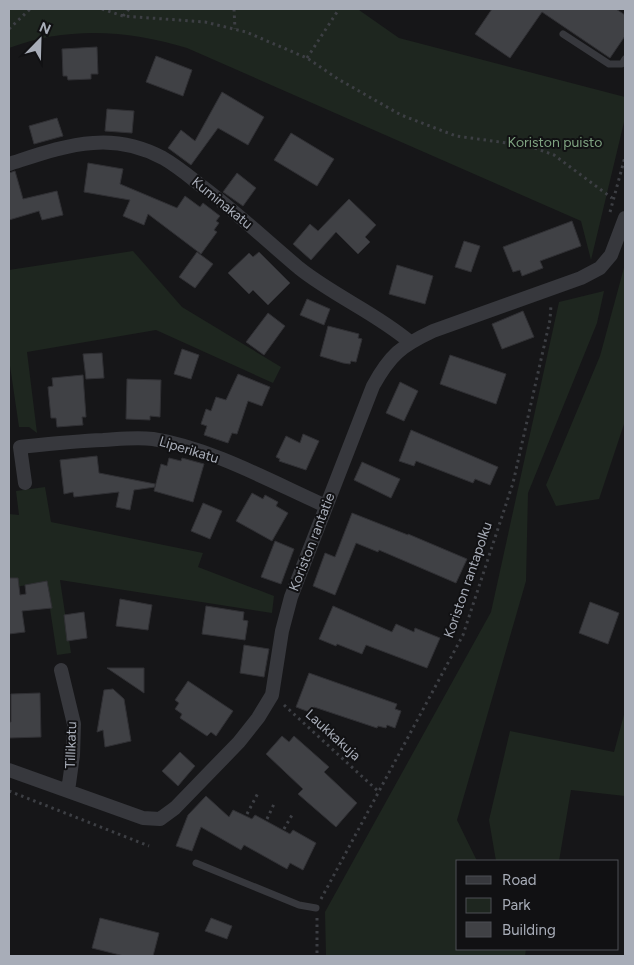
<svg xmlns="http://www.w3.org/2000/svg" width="634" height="965" font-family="Figtree,sans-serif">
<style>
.green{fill:#1e261f}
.building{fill:#404145;stroke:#303034}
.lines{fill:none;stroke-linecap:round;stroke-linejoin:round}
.path{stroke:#3d3f44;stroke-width:3;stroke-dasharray:2.5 4;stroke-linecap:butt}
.service{stroke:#37383d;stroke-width:7}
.minor{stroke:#37383d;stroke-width:14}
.labels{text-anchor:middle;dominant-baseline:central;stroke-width:4;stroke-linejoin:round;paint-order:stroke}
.park-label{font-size:14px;fill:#7fa381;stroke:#111113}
.street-label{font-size:14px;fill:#a8adb8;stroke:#111113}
</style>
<rect width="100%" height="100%" fill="#161618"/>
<path class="green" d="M9 9H360L359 10 399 38 625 97V118L591 260 581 221 187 48C129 30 67 26 9 48Z
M133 251 182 307 281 367 273 383 156 330 27 352 37 433 29 427H19L9 359V270Z
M625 264V421L599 499 556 506 546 485 600 356Z
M604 291 597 323 528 493 526 581 457 820 477 861H458V949H526L525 956H326L325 912 491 612 559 302Z
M45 487 51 522 203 553 198 567 274 596 272 613 60 580 71 653 57 655 46 582 9 588V514L19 515 16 491Z
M625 711V796L571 790 559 861H496L489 820 510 731 614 752Z"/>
<path class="building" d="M492 9H616L625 15V36L610 58 542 12 510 58 475 34Z
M97 47 98 74H91V79L68 80 67 76H63L62 49Z
M156 56 192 70 183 96 146 82Z
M222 92 264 117 248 145 218 128 191 165 168 148 181 130 195 141Z
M107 109 134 111 132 133 105 131Z
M57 118 63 136 34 144 29 126Z
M291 133 334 159 317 186 274 160Z
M88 163 123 169 120 184 177 208 185 196 200 207 203 203 220 216 216 221 219 223 214 230 217 232 201 254 148 214 144 225 123 216 130 200 84 192Z
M15 171 23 199 57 191 63 215 42 220 39 211 9 220V173Z
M237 173 256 188 243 206 223 192Z
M349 199 376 225 365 237 370 242 358 254 336 232 311 260 293 244 310 224 318 231Z
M572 221 581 246 540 261 543 268 522 276 520 270 513 272 503 247Z
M464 241 480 246 471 272 455 267Z
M197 252 213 264 195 288 179 277Z
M259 252 290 283 268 305 253 290 249 294 228 273 249 253 253 257Z
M397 265 433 276 425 304 389 294Z
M307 299 330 309 324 325 300 315Z
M523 311 534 337 502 349 492 324Z
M268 313 285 326 264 355 246 342Z
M328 326 359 334 358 338 362 339 356 362 351 361 350 364 343 363 320 356Z
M182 349 199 355 191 379 174 374Z
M102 353 104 378 86 379 83 354Z
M450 355 506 374 496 404 440 384Z
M238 374 270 387 262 406 248 401 237 434 232 433 228 443 204 435 207 426 201 424 206 409 211 411 216 397 226 400Z
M83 375 86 417H82L83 425 57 427 56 418H51L48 387 53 386 52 378Z
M127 379 161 380 160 417 150 416V420L126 419Z
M400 382 418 391 404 421 386 413Z
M411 430 498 467 490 485 475 479 473 483 416 461 414 466 399 461Z
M303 434 319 441 306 470 279 461 280 459 276 457 286 436 300 443Z
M97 456 99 473 155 484V487L161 464 167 466 169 458 181 461 182 458 204 464 193 502 154 491 155 487 134 490 130 510 116 507 119 492 74 497 73 492 64 494 60 460Z
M362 462 400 479 391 498 354 480Z
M252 493 263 499 265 495 278 502 276 506 288 513 272 541 236 521Z
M203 503 222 511 210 539 191 531Z
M352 513 408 535V534L467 559 456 583 379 550 378 552 356 543 335 595 313 586 325 553 335 557Z
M275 541 294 549 281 584 261 577Z
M9 578H18L20 595 26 594 25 585 47 581 52 608 22 611 25 632 9 634Z
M120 599 152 605 148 630 116 626Z
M590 602 619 613 608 644 579 633Z
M206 606 244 612 243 620 248 621 245 640 202 634Z
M333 606 392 632 396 624 414 632 415 628 440 638 427 668 366 645 362 654 337 644 336 646 319 639Z
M84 612 87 638 67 641 64 615Z
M244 645 269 649 264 677 240 673Z
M107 668H144V693Z
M309 673 397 704 395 709 401 711 395 728 387 725 386 728 378 726 377 728 314 707 312 713 296 707Z
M188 681 233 711 216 736 211 732 207 736 180 718 182 714 175 709 179 703 175 700Z
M113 689 124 699 131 741 105 747 103 730 97 732 104 690Z
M40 693 41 737 9 738V722H11V694Z
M282 736 289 742 294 736 329 767 324 772 357 803 336 827 298 794 303 789 266 754Z
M180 752 195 766 178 786 162 771Z
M206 796 229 817 233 810 252 819 255 815 290 834 293 830 316 843 303 870 290 863 287 869 244 845 241 850 201 827 192 851 176 846 188 815Z
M100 918 159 933 153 956H124L92 948Z
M211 918 232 926 227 939 205 931Z"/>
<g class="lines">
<path class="path" d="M102 9 123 16 205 22 246 32 307 58 338 79 401 115 456 136 529 146 554 155 612 198
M234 9 235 29
M123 16 129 9
M9 29 30 9
M307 58 339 9
M610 212 625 157
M284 705 379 792
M9 791 149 846
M247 814 258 793
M267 819 274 804
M284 829 292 815
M321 899 463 635 513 483 550 320 551 305
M317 918V956"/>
<path class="service" d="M563 34 609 64H622L625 59
M196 863 299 905 316 908"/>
<path class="minor" d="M9 164C37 155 64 145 93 143 117 141 142 147 163 158 177 166 190 177 203 187 236 212 267 241 299 268 334 296 376 313 410 342
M25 483 20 447C48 444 75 441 103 440 120 439 136 437 153 439 211 448 272 482 326 506
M61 670 74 724 73 755 68 791
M9 770 143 818 160 819 175 808 239 742 258 718 272 695 282 631 291 597 373 386C390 355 401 346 433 331L581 278 600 268 611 255 625 218"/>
</g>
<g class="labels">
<g class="park-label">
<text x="555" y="142">Koriston puisto</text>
</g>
<g class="street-label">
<text transform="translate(222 203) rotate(39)">Kuminakatu</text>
<text transform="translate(189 450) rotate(17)">Liperikatu</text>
<text transform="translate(312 542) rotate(-69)">Koriston rantatie</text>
<text transform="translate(468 580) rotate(-71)">Koriston rantapolku</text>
<text transform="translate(333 735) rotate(42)">Laukkakuja</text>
<text transform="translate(71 745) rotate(-88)">Tillikatu</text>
</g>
</g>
<rect width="634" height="965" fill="none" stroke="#a8adb8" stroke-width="20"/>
<rect x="456" y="860" width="162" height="90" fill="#111113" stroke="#4d4f55"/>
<rect x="466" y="876" width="25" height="8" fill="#37383d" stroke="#4d4f55"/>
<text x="502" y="885" font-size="15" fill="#a8adb8">Road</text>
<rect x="466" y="898" width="25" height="15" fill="#1e261f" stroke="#4d4f55"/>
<text x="502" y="910" font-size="15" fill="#a8adb8">Park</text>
<rect x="466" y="922" width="25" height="15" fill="#404145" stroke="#4d4f55"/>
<text x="502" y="935" font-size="15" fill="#a8adb8">Building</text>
<g transform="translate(40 40) rotate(23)" stroke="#111113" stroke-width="4" paint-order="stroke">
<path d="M0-4L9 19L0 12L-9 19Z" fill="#a8adb8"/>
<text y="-8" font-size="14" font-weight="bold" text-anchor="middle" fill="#a8adb8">N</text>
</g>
</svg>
